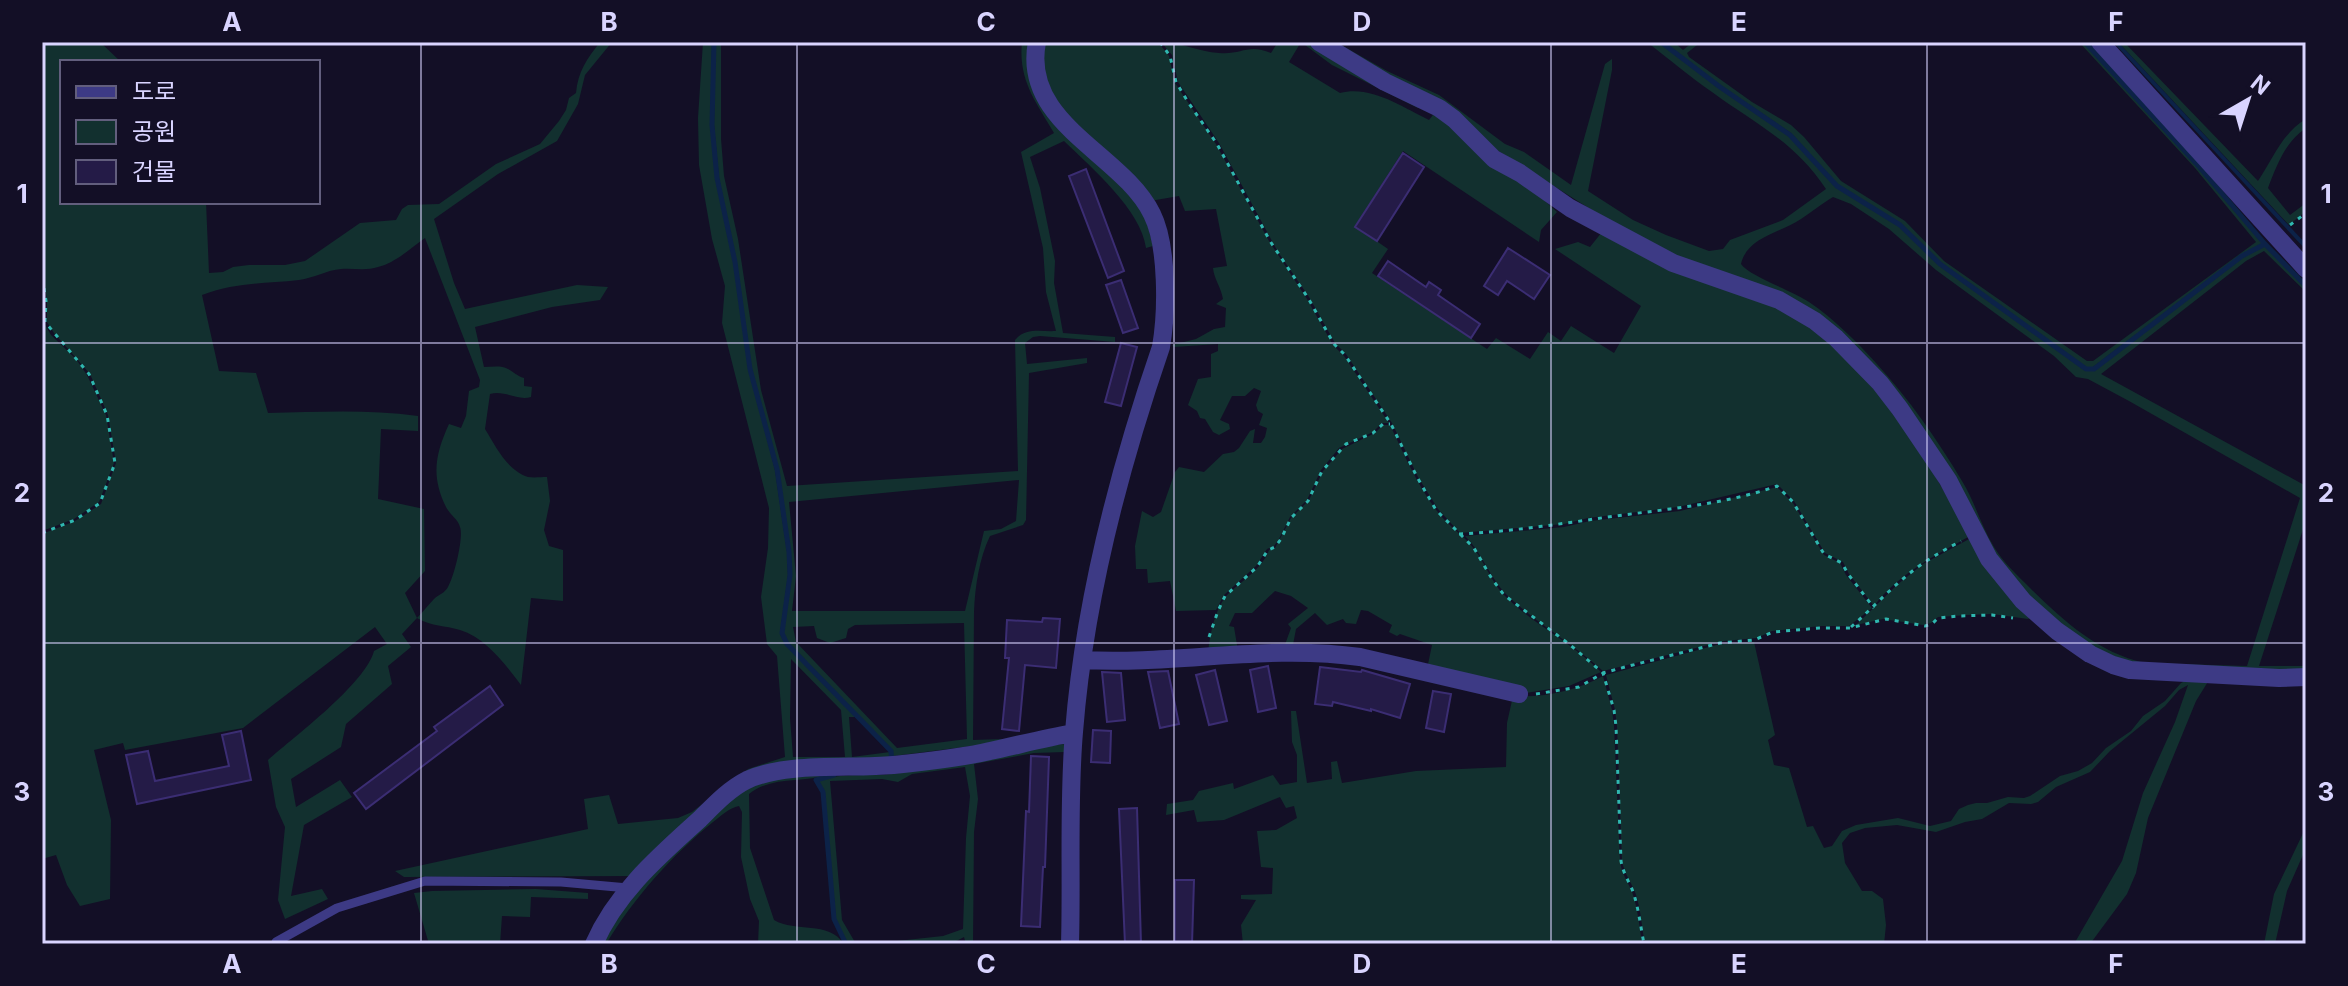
<svg xmlns="http://www.w3.org/2000/svg" width="2348" height="986" font-family="Inter,'Noto Sans KR',sans-serif">
<style>
.green{fill:#12302f;fill-rule:evenodd}
.water{fill:#0c2248}
.lines{fill:none;stroke-linecap:round;stroke-linejoin:round}
.stream{stroke:#0c2248;stroke-width:5}
.building{fill:#241b47;stroke:#3b2d73;stroke-width:2}
.path{stroke:#2fb8b0;stroke-width:3;stroke-dasharray:4 6;stroke-linecap:butt}
.service{stroke:#3d3a85;stroke-width:9}
.minor{stroke:#3d3a85;stroke-width:18}
.grid{fill:none;stroke:#d9d4ff;stroke-width:2;stroke-opacity:0.55}
.neatline{fill:none;stroke:#d9d4ff;stroke-width:3}
.grid-label{font-size:26px;text-anchor:middle;font-weight:bold;fill:#d9d4ff}
</style>
<rect width="100%" height="100%" fill="#130f26"/>
<path class="green" d="M42 42H100L121 62H62V202H206L209 273 223 272 233 267 249 265H285L305 261 360 223 396 220 402 209 408 205 439 204 496 164 540 144 559 121 566 110 569 98 576 93C578 71 587 59 600 42H612L585 75 578 104 557 141 498 174 434 219 454 283 465 309 577 285 608 287 600 300 552 307 475 327 484 367C492 367 501 365 508 369 514 372 517 376 524 378V386L532 387 531 397C517 401 505 390 490 394L485 429C496 447 507 470 528 477 534 478 541 477 547 477L550 501 544 530 549 546 563 550V601L531 598 521 685C505 664 486 638 460 630 444 625 433 627 417 618L402 634 411 647 388 666 392 684 346 724 341 747 291 779 296 807 340 780 352 797 304 825 291 896 322 889 328 899 285 919 278 900 285 827 276 807 268 760C295 736 365 684 374 651L387 644 375 627 243 728 125 750 123 743 94 750 111 820 110 899 80 906 67 885 56 855 42 859V534L75 521 101 504 116 463 108 415 90 374 54 333 47 322V301L44 282H42ZM425 238 480 380 479 387 469 391 466 416 461 428 449 424C435 455 431 476 446 507 450 515 458 519 460 527 464 537 454 577 448 587 445 593 438 595 434 599 428 605 423 612 417 618L405 593 425 571 424 509 378 499 381 429 418 431V416C367 409 319 412 268 413L256 373 219 371 202 295C237 282 264 284 299 280 314 278 327 270 341 269 354 268 366 271 378 267 395 263 411 248 425 238Z
M703 42H712L711 125 716 178 734 262 749 369 775 470 787 552 788 575 780 634 786 645 856 717H849L852 757 890 752 891 760 761 770 636 876 404 877 395 871 588 829 584 799 609 795 618 824 678 818 692 812 748 769 785 757 777 656 767 644 761 597 768 548 769 508 722 323 725 286 712 239 699 165 698 118ZM791 659 841 710 845 757H793L790 718Z
M715 42H721V139L724 176 738 239 761 390 787 486 1018 471 1015 340C1026 327 1041 332 1056 331L1046 292 1043 248 1021 152 1054 133C1036 102 1018 80 1022 42H1033L1032 66 1104 168 1144 211 1153 246 1146 248C1141 210 1092 168 1064 141L1030 157 1040 188 1055 261 1054 283 1063 333 1115 337V342L1040 336 1033 337 1025 343 1027 364 1087 358V363L1029 373 1026 520 1023 525 990 536C979 559 975 587 974 612L973 740 1002 739 1003 742 893 756 892 751 789 643 783 633 791 575 790 552 778 469 751 369 736 261 719 178 714 125ZM1019 480 1016 521 1001 529 984 531 965 611H792L796 576 789 502ZM964 623 967 739 897 748 796 642 793 627 814 626 817 638 830 643 846 638 848 629 855 625Z
M1043 42H1158L1169 56 1175 83 1216 144 1269 241 1307 299 1333 345 1344 356 1389 423H1382L1373 432 1339 448 1321 470 1307 500 1290 517 1279 539 1274 546 1267 549 1256 566 1224 595 1216 610 1176 611 1170 581 1148 583 1147 569H1136L1135 546 1142 511 1153 517 1161 512 1175 472 1179 467 1204 472 1223 454 1234 452 1239 448 1250 431 1255 429 1253 443H1261L1265 437 1267 428 1259 425 1263 414 1258 411 1256 405 1261 391 1254 388 1245 396H1232L1220 420 1229 424 1230 429 1219 435 1213 432 1205 419 1200 418 1197 411 1188 405 1198 379 1211 377V354L1218 351V344L1174 347 1172 345 1196 339 1214 329 1225 327 1226 308 1216 304 1223 299C1221 287 1214 279 1213 268L1227 266 1216 209 1185 211 1179 196 1150 201 1050 96 1040 56Z
M1161 42C1182 42 1198 52 1219 53 1242 55 1248 43 1271 53L1278 42H1309L1354 69 1420 103 1418 108 1332 65 1301 42 1289 62 1340 93C1371 85 1402 107 1429 120L1436 111 1529 186 1557 212 1541 230 1539 242 1403 151 1355 226 1388 249 1372 273 1487 349 1496 338 1530 359 1548 332 1561 341 1571 326 1614 353 1641 306 1555 249 1578 242 1590 247 1602 232 1768 300 1830 339 1906 426 1970 536C1936 555 1898 574 1874 606L1849 574 1843 562 1825 553 1794 501 1777 484 1678 507 1588 518 1564 524 1460 533 1438 509 1418 477 1392 423 1346 354 1335 343 1309 297 1278 252 1219 143 1178 82 1172 55Z
M1325 42H1336L1387 71 1439 95 1505 144 1524 152 1571 185 1605 64 1612 59V70L1588 191 1633 220 1666 235 1709 251 1723 249 1730 240 1783 220 1826 189C1794 141 1757 125 1712 92 1690 77 1669 59 1647 42H1660L1720 88 1789 135 1836 187 1899 226 1940 265 2086 371 2094 370 2242 258 2265 246 2306 287V292L2264 251 2246 261 2101 374 2306 486V520L2259 666H2306V675L2146 669 2087 645 2013 582 1833 327 1638 239ZM1833 197 1851 204 1889 229 1936 270 2054 356 2076 377 2088 379 2129 401 2300 498 2247 666 2145 663C2097 652 2064 621 2030 588 2017 575 2003 562 1994 547 1981 526 1975 502 1962 481 1937 439 1909 399 1876 363 1856 341 1834 319 1809 302 1793 291 1749 276 1741 264 1747 237 1780 233 1801 219 1812 212 1821 204 1833 197Z
M1664 42H1674L1683 50 1693 42H1701L1687 53 1689 57 1752 102 1791 125 1804 137 1841 181 1905 221 1944 261 2087 361H2093L2256 242 2195 168 2079 42H2084L2195 163 2263 244 2241 255 2093 367 2087 368 1941 263 1901 224 1838 185 1791 133 1721 86Z
M2118 42H2124L2258 181C2273 159 2282 133 2306 119V128C2285 142 2277 165 2268 188L2290 215 2306 203V211L2289 225Z
M42 285 45 302 44 323 51 335 76 359 87 375 106 415 114 463 99 502 74 519 42 531Z
M1383 425H1390C1404 454 1417 485 1437 511 1448 526 1465 536 1475 550 1486 565 1492 583 1505 596 1534 625 1573 643 1601 672L1569 686 1526 693 1427 669 1432 645 1400 634 1397 636 1389 632 1392 625 1368 611 1361 610 1356 624 1346 623 1343 619 1327 625 1315 613 1296 629 1292 650H1283L1291 628 1288 624 1308 608 1291 596 1275 591 1252 613H1235L1229 626 1234 627 1238 651 1208 654C1210 634 1215 607 1229 593 1244 579 1262 569 1269 550L1275 548 1291 518 1309 500 1323 471 1342 449 1375 433Z
M1777 487 1793 503 1824 555 1840 563 1846 575 1872 608 1849 626H1821L1772 631 1757 638 1724 641 1603 671C1573 644 1538 624 1509 597 1490 579 1483 554 1465 536L1564 527 1590 521 1680 511Z
M1971 538 2032 617 2028 619 1992 614 1969 615 1938 617 1931 623 1923 625 1883 619 1856 625 1898 584 1923 564Z
M1754 642 1775 735 1768 740 1774 765 1789 768 1807 827 1813 826 1824 848 1832 846 1842 831 1856 825 1898 818 1930 826 1951 821 1959 809 1968 805 1976 803H1987L2008 797 2024 798 2030 796 2060 776 2078 771 2092 763 2106 748 2131 731 2143 716 2165 701 2181 683 2187 680H2209L2196 701 2148 818 2136 873 2127 894 2090 944H2074L2122 861 2143 793 2175 722 2188 685 2179 690 2165 706 2110 751 2090 772 2056 787 2038 802 2031 804 2009 803 1982 819 1965 822 1936 832 1897 825 1865 828 1850 833 1842 843 1845 863 1862 891H1872L1883 899 1886 925 1884 944H1645C1642 929 1641 912 1637 898 1633 883 1625 877 1622 861L1617 726 1615 710 1606 675 1720 644Z
M1603 676 1612 710 1614 726 1620 861C1622 877 1630 883 1634 898 1638 912 1640 929 1642 944H1243L1241 925 1256 900 1241 899V895L1272 894 1273 868 1261 867 1257 831 1276 830 1297 818 1294 806 1286 808 1280 797 1224 820 1197 822 1194 810 1166 815 1167 804 1193 800 1199 791 1233 783 1234 789 1273 775 1280 785 1297 782V755L1292 742 1291 711H1296L1307 783 1332 779 1331 762 1337 761 1342 783 1416 771 1506 767 1507 723 1513 696C1544 698 1575 691 1603 676Z
M1065 744V752L1034 753 974 764 978 799 974 832 973 944H966L964 937 951 944H869L943 936 963 929 966 838 970 796 965 767 912 774 898 782 882 779 830 781 842 920 856 944H847L841 935 836 919 824 792 818 781C844 771 872 778 899 773 954 764 1008 748 1065 744Z
M829 774C802 784 773 775 749 794L750 848 774 920C796 933 828 920 844 944H758L759 921 750 899 741 857 742 812 739 806C729 808 721 816 713 822 671 856 634 898 606 944H601L627 900 688 836 749 785 767 777Z
M2306 827V848L2287 891 2275 944H2264L2274 894Z
M536 889 588 893V899L531 897 530 917 502 916 500 944H429L414 893 432 891Z"/>
<path class="water" d="M2113 42H2118L2306 244V250Z"/>
<g class="lines">
<path class="stream" d="M714 42 712 125 717 178 735 262 750 369 777 469 789 552 790 575 782 633 787 644 891 751 892 763
M1661 42 1720 87 1790 135 1837 186 1900 225 1940 264 2086 369H2094L2242 256 2265 244
M2085 42 2196 163 2265 244 2306 286
M834 775 816 780 823 792 834 919 846 944"/>
</g>
<path class="building" d="M1403 153 1424 167 1377 241 1355 227Z
M1086 169 1124 271 1108 278 1069 176Z
M1508 248 1550 275 1534 299 1507 281 1498 295 1484 286Z
M1388 261 1426 287 1429 282 1441 290 1438 295 1480 324 1471 338 1378 276Z
M1121 280 1138 328 1123 333 1106 285Z
M1121 343 1137 347 1121 406 1105 402Z
M1043 618 1060 619 1056 668 1025 665 1019 731 1002 729 1009 658H1005L1007 620 1042 622Z
M1268 666 1276 708 1258 712 1250 670Z
M1320 667 1361 672 1362 670 1410 684 1400 718 1371 709V711L1333 702 1332 706 1315 704Z
M1215 670 1227 721 1209 725 1196 675Z
M1168 671 1179 724 1160 728 1148 672Z
M1102 672 1121 673 1125 720 1107 722Z
M490 686 503 705 366 809 354 793 437 731 434 727Z
M1433 691 1451 694 1444 732 1426 728Z
M1093 730 1111 731 1110 763 1091 762Z
M241 731 251 780 137 804 126 755 148 751 155 781 229 766 222 735Z
M1031 756 1049 757 1045 867H1043L1040 927 1021 926 1026 811 1029 812Z
M1137 808 1141 944H1125L1119 809Z
M1175 880H1194L1192 944H1175Z"/>
<g class="lines">
<path class="path" d="M1160 42 1170 56 1176 82 1188 102 1217 144 1270 241 1308 298 1334 344 1345 355 1391 424 1417 477 1436 510 1474 548 1492 579 1504 595 1569 644 1603 673 1614 710 1616 726 1621 861C1624 877 1631 883 1635 898 1639 912 1641 929 1644 944
M2290 225 2306 213
M42 533 75 520 100 503 115 463 107 415 89 374 45 322 46 301 43 282
M1459 534C1504 532 1545 526 1588 520 1650 510 1718 507 1777 486L1793 502 1824 554 1842 563 1848 574 1874 608
M1851 627C1875 606 1896 582 1922 564 1935 555 1948 548 1961 541
M1209 637 1218 611 1225 596 1257 567 1268 550 1275 547 1281 539 1291 518 1308 501 1322 471 1346 444 1373 433 1383 424H1390
M1536 694 1579 687 1603 673 1625 667 1720 643 1754 640 1773 632 1819 628H1850L1886 619 1925 626 1932 624 1938 618 1958 616 1992 615 2013 618"/>
<path class="service" d="M276 942 337 908 425 881 561 882 628 888"/>
<path class="minor" d="M1037 42C1021 124 1122 153 1152 214 1168 246 1167 312 1161 347 1119 469 1084 603 1074 732 1068 802 1072 873 1070 944
M1319 42 1385 82 1439 108 1454 119 1494 159 1520 173 1570 208 1673 263 1779 300 1815 321 1836 338 1880 383 1900 409 1948 480 1989 559 2023 601 2057 631 2090 654 2113 665 2130 670 2279 678 2306 677
M2100 42 2306 269
M1082 660C1175 665 1268 644 1360 657L1519 694
M594 944C616 893 659 856 700 819 714 805 729 789 747 780 786 762 850 769 893 765 922 762 961 758 990 751 1018 745 1045 738 1073 733"/>
</g>
<path class="grid" d="M421 42V944M797 42V944M1174 42V944M1551 42V944M1927 42V944M42 343H2306M42 643H2306"/>
<rect width="2348" height="986" fill="none" stroke="#130f26" stroke-width="88"/>
<rect x="60" y="60" width="260" height="144" fill="#130f26" stroke="#625e7d" stroke-width="2"/>
<rect x="76" y="86" width="40" height="12" fill="#3d3a85" stroke="#625e7d" stroke-width="2"/>
<text x="132" y="100" font-size="24" fill="#d9d4ff">도로</text>
<rect x="76" y="120" width="40" height="24" fill="#12302f" stroke="#625e7d" stroke-width="2"/>
<text x="132" y="140" font-size="24" fill="#d9d4ff">공원</text>
<rect x="76" y="160" width="40" height="24" fill="#241b47" stroke="#625e7d" stroke-width="2"/>
<text x="132" y="180" font-size="24" fill="#d9d4ff">건물</text>
<g transform="translate(2248 100) rotate(39)" stroke="#130f26" stroke-width="6" paint-order="stroke">
<path d="M0-6L14 30L0 20L-14 30Z" fill="#d9d4ff"/>
<text y="-12" font-size="22" font-weight="bold" text-anchor="middle" fill="#d9d4ff">N</text>
</g>
<rect x="44" y="44" width="2260" height="898" class="neatline"/>
<g class="grid-label">
<text x="232" y="31">A</text>
<text x="609" y="31">B</text>
<text x="986" y="31">C</text>
<text x="1362" y="31">D</text>
<text x="1739" y="31">E</text>
<text x="2116" y="31">F</text>
<text x="22" y="203">1</text>
<text x="2326" y="203">1</text>
<text x="22" y="502">2</text>
<text x="2326" y="502">2</text>
<text x="22" y="801">3</text>
<text x="2326" y="801">3</text>
<text x="232" y="973">A</text>
<text x="609" y="973">B</text>
<text x="986" y="973">C</text>
<text x="1362" y="973">D</text>
<text x="1739" y="973">E</text>
<text x="2116" y="973">F</text>
</g>
</svg>
